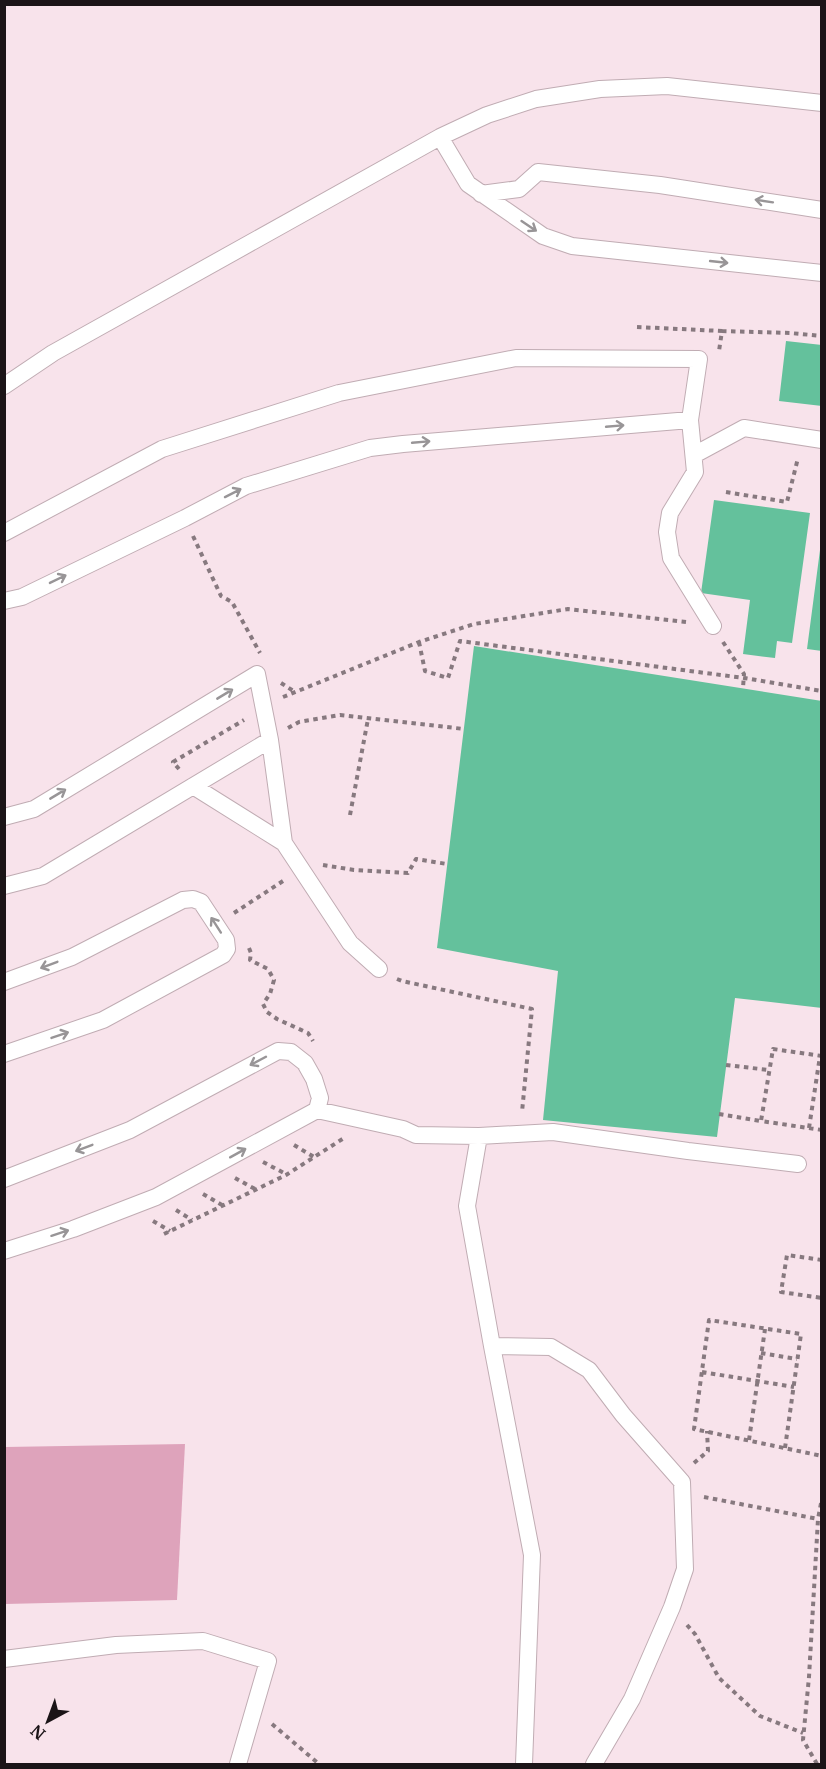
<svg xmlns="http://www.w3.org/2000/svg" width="826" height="1769" font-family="Merriweather,serif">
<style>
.garden{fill:#dea3bb}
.building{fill:#64c19c}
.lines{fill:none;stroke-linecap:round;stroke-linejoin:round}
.lane-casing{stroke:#c0acb3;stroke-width:18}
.path{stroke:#87797f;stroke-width:4;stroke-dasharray:4.5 4.5;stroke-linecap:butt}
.lane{stroke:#fff;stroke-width:16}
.oneway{stroke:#989597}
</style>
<rect width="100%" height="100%" fill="#f8e3eb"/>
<path class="garden" d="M185 1444 177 1600 5 1604V1447Z"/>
<path class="building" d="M786 341 822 345V406L779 401Z
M714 500 810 513 792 643 777 641 775 658 743 654 750 600 701 593Z
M820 550H822V651L807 649Z
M474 646 822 701V1008L735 998 717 1137 543 1120 558 971 437 948Z"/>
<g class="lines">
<g class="lane-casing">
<path id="lane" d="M440 137 468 184 543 236 572 246 822 273
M481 194 519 189 538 172 660 185 822 210
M4 386 53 353 440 137 487 115 536 99 600 89 667 86 822 103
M690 420 695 472 670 513 667 532 671 558 713 626
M694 455 744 428 822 440
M4 533 162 449 339 393 516 358 699 359 690 420 403 444 370 448 246 486 185 518 22 597 4 601
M193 786 284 843
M4 817 34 809 257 674 270 740
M4 886 43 876 270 740 284 843 350 943 379 969
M4 982 72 957 183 900 193 899 201 902 226 940 227 949 223 955 103 1020 4 1054
M317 1110 403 1129 416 1135 479 1136 467 1206 492 1346 532 1555 524 1764
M479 1136 553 1132 688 1151 798 1164
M4 1179 130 1130 278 1051 291 1052 305 1063 314 1079 320 1098 317 1110 156 1197 73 1229 4 1251
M492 1346 551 1347 589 1370 623 1415 682 1482 685 1569 672 1607 632 1699 594 1764
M4 1659 116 1645 203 1641 268 1661 238 1764"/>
</g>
<path class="path" d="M637 327 722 331 719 351
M722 331 790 333 822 336
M726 492 787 502 798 458
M193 536 221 596 232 602 260 653
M419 642 425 671 448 678 460 641 744 678 822 691
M723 642 744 674 743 688
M281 683 295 692
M283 697 419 642 474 624 568 609 686 622
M288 728 299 722 340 715 464 729
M179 769 173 762 244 720
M350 815 368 719
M323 865 354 870 408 873 416 859 447 864
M234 913 283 881
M249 948 251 953 250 960 268 969 274 980 270 994 263 1004 267 1012 277 1019 308 1033 313 1041
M397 979 402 981 532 1009 522 1112
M822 1056 773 1049 761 1121 822 1130
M726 1065 769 1070
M719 1114 761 1121
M809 1128 820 1056
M294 1145 314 1157
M263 1162 286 1174
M235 1178 255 1189
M203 1194 222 1205
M176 1210 192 1220
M153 1221 170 1231
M164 1234 286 1175 344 1138
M822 1260 787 1255 781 1292 822 1298
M761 1353 797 1359
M702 1372 794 1387
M749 1440 765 1329
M785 1448 801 1334 709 1320 694 1429 822 1456
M694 1463 708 1451 707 1431
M704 1497 818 1519
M687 1625 695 1634 719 1678 760 1716 803 1733
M272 1724 319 1764
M817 1764 803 1740 809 1677 818 1519 822 1498"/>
<use href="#lane" class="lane"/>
</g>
<defs><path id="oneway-shaft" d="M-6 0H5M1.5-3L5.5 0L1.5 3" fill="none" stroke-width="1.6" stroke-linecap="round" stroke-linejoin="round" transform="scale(1.5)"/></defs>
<g class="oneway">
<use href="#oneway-shaft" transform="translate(764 201) rotate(-171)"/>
<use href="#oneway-shaft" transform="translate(529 226) rotate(34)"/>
<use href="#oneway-shaft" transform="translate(719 262) rotate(6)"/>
<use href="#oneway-shaft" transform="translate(615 426) rotate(-5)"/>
<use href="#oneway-shaft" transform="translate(421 442) rotate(-5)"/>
<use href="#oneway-shaft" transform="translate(233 493) rotate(-27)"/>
<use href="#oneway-shaft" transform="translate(58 579) rotate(-26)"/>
<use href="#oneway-shaft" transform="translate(225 694) rotate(-31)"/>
<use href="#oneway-shaft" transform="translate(58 794) rotate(-31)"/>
<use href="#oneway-shaft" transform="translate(216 925) rotate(-123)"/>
<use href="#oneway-shaft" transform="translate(49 965) rotate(159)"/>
<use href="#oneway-shaft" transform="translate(60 1035) rotate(-19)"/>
<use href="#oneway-shaft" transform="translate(258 1061) rotate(152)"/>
<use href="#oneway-shaft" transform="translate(84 1148) rotate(159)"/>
<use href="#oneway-shaft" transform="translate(238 1153) rotate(-29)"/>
<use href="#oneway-shaft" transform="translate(60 1233) rotate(-18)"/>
</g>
<rect width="826" height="1769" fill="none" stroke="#1b1417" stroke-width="12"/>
<g transform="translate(48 1721) rotate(221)" stroke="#f8e3eb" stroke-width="4.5" paint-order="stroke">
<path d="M0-4.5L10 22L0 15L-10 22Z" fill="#1b1417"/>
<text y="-9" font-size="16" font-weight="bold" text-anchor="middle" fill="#1b1417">N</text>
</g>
</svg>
